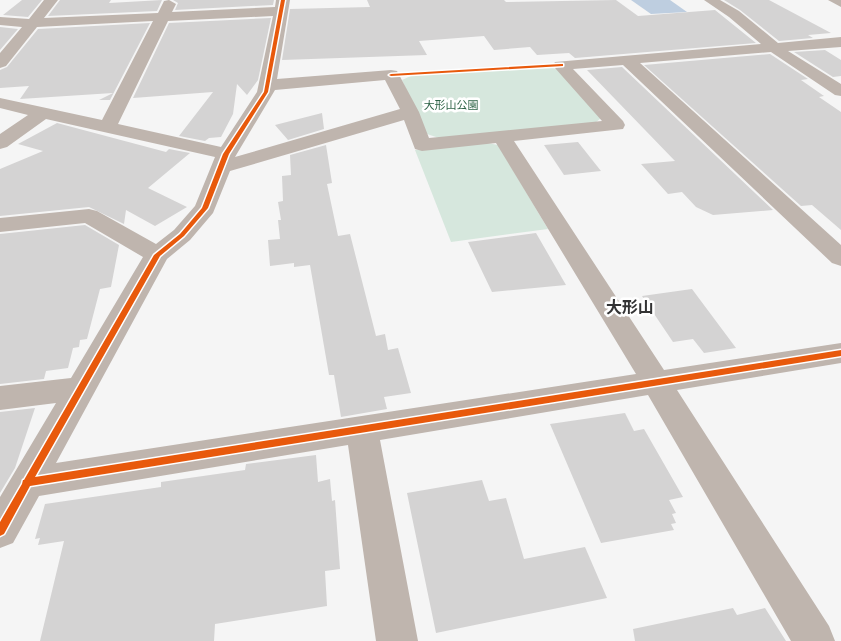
<svg xmlns="http://www.w3.org/2000/svg" width="841" height="641" font-family="Rubik,'Noto Sans JP',sans-serif">
<style>
.green{fill:#d6e7dd}
.water{fill:#becee0}
.building{fill:#d4d3d3}
.lines{fill:none;stroke-linecap:round;stroke-linejoin:round}
.path{stroke:#beb9b5;stroke-width:2;stroke-dasharray:1 2;stroke-linecap:butt}
.minor{fill:#bfb5ae;fill-rule:evenodd}
.cycleway-casing{stroke:#fff;stroke-width:3}
.cycleway{fill:#e8590c;fill-rule:evenodd}
.labels{text-anchor:middle;dominant-baseline:central;stroke-width:5;stroke-linejoin:round;paint-order:stroke}
.far-park-label{font-size:11px;fill:#2e6347;stroke:#fff}
.quarter-label{font-size:16px;font-weight:bold;fill:#333334;stroke:#fff}
</style>
<rect width="100%" height="100%" fill="#f5f5f5"/>
<path class="green" d="M547 67 557 69 601 118 595 123 442 139 427 134 402 80 413 75Z
M487 143 498 145 548 229 451 242 415 150Z"/>
<path class="water" d="M631 0H670L687 12 651 14Z"/>
<path class="building" d="M22 0H42L28 17 3 15Z
M60 0H111L109 3 162 0 157 11 48 16Z
M173 0H274L273 5 175 10 178 3Z
M367 0H504L506 2 616 0 638 16 715 10 756 43 575 58 569 53 537 55 530 47 494 50 484 36 419 41 427 55 282 60 290 9 370 7Z
M724 0H769L831 33 808 35 813 38 779 41 740 10Z
M271 18 258 80 247 95 237 84 233 114 221 137 209 138 205 141 179 136 213 92 133 98 169 23Z
M150 23 110 100H99L113 93 20 99 29 86 0 88V70L7 67 38 29Z
M0 27 18 29 0 50Z
M825 50 841 60V76L833 77 794 52Z
M770 54 808 79 801 80 824 96 819 97 841 112V230L812 205 801 206 644 65Z
M622 67 773 210 713 215 696 207 682 192 668 194 641 164 675 161 587 70Z
M322 113 324 129 288 140 275 125Z
M57 123 166 152 169 149 190 153 148 188 187 207 155 226 126 210 124 224 89 207 0 216V169L43 151 18 144Z
M578 142 601 171 564 175 544 145Z
M326 145 332 183 327 184 338 236 350 234 376 336 385 334 388 350 398 348 411 393 384 397 387 409 341 417 334 375H329L310 265 294 267V263L270 266 268 240 280 239 278 220H281L278 202 283 201 282 176 291 175 290 155Z
M85 225 119 245 111 287 100 289 87 339 80 340 79 347 73 348 68 368 46 371 44 379 0 384V234Z
M536 233 566 285 492 292 468 242Z
M692 289 736 348 704 353 693 339 673 342 642 296Z
M35 408 15 468 0 493V412Z
M625 413 634 431 644 429 683 497 669 500 676 513 672 514 676 523 671 524 674 530 601 543 550 424Z
M316 455 318 482 330 479 332 501 335 500 340 569 325 571 327 606 215 624 214 641H40L64 541 38 545 40 538 35 539 45 504 161 487V482L245 470 246 464Z
M482 480 489 501 506 498 524 559 585 547 607 598 436 633 407 493Z
M733 608 737 615 765 608 786 641H635L633 629Z"/>
<g class="lines">
<path class="path" d="M417 73 540 66"/>
<path class="minor" d="M44 0H58L44 18 158 13 164 1 169 0 176 4 172 12 275 7 276 0H290L277 79 391 70 397 71 419 112 429 138 602 121 555 68 553 65 555 62 761 44 729 17 704 0H720L739 11 778 43 841 37V47L788 51 841 84V96L835 95 771 52 640 63 841 245V266L832 263 623 65 573 69 623 121 625 125 623 129 514 141 664 370 841 343V363L677 390 829 626 835 641H791L648 395 380 440 418 641H376L348 445 39 496 13 543 0 548V497L56 403 0 410V386L71 378 143 257 85 223 0 232V218L89 209 97 211 156 244 174 230 195 206 215 157 46 119 7 147 0 149V134L28 115 0 108V98L102 120 153 21 37 27 6 66 0 68V53L22 27 0 25V17L29 19ZM273 16 257 92 221 147 118 124 168 21ZM385 80 400 109 235 157 275 90ZM404 120 415 149 422 151 496 143 636 374 56 463 167 259 190 240 213 213 230 171Z
M828 0H841V7Z"/>
<g class="cycleway-casing">
<path id="cycleway" d="M281 0H285L268 92 229 154 208 208 184 236 160 256 35 477 841 350V356L30 486 4 534 0 536V522L22 484 23 480H24L154 255 180 234 202 208 223 154 264 92Z
M561 64H563V66L391 76 389 75 391 74Z"/>
</g>
<use href="#cycleway" class="cycleway"/>
</g>
<g class="labels">
<g class="far-park-label">
<text x="451" y="105">大形山公園</text>
</g>
<g class="quarter-label">
<text x="630" y="307">大形山</text>
</g>
</g>
</svg>
